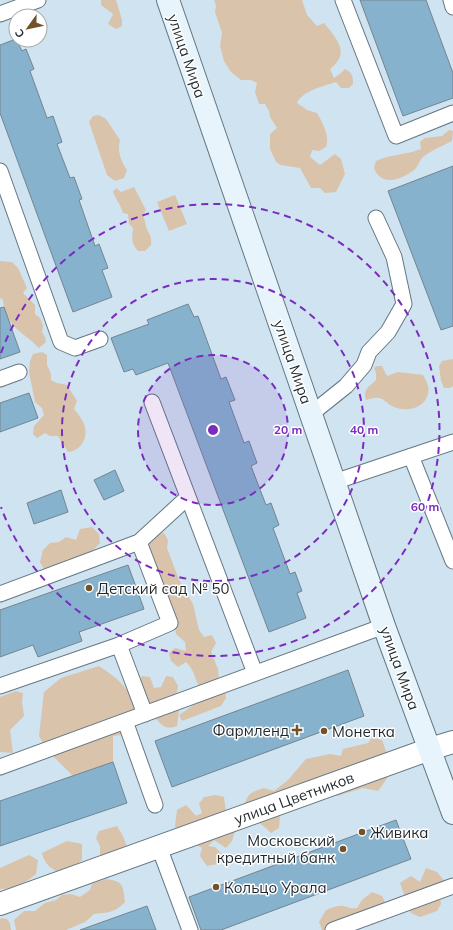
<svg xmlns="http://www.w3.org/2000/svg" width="453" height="930" font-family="Mulish,sans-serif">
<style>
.green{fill:#dac3ab}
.building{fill:#86b2cd;stroke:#738590}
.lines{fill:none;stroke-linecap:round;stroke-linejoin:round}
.service-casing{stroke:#657782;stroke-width:17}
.tertiary-casing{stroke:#657782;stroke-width:24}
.secondary-casing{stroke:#657782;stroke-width:24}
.service{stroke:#fff;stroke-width:15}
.tertiary{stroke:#fff;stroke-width:22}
.secondary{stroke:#e7f4fc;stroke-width:22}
.ring{fill:none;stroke:#7b2cbf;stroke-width:2;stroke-dasharray:7 5}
.poi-dot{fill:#735129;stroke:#fff;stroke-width:1.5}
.labels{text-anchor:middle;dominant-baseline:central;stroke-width:3;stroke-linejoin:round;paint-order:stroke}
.street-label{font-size:15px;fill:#1f272b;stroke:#fff}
.poi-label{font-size:15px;fill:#1f272b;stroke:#fff;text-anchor:start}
.centre{fill:#7b2cbf;stroke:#fff;stroke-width:2}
.ring-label{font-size:12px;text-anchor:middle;font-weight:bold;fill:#7b2cbf;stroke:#fff;stroke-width:3;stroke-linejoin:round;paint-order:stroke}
</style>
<rect width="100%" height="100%" fill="#cfe3f0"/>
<path class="green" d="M101 0H116L122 20V26L116 29 108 24 113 14 101 5Z
M214 0H302L307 15 317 26 324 23C337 39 351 53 330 69L334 78 341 73 345 69C352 72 353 76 353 84L349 88H341L336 82C324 86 302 91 297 103L307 110 317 113C323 124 330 135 326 147L319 151 312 150 310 157 320 165 335 154 341 159 345 174 336 192 325 193 320 188H311L300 168 281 165 276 162 270 149V134L277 128 270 117 269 111 265 104H259L255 92 257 83 251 80H241L231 72 224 61 220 46 222 33 215 12 216 6Z
M99 115 106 119 120 140C117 150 121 162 127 170L124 178 115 181 107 175 89 122 93 116Z
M449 130 453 131 452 141C442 146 432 150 423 157 419 161 418 167 414 170 401 180 381 187 374 168L376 161C391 154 406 155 421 149L420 142 425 138 442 136Z
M134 187 146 210 142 215C145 219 145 222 146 227 149 236 152 234 151 245L145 251H138C131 243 132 239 133 228L129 224 128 214 123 213C121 205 116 200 113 192L116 188 121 192Z
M175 195 187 224 169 231 157 202Z
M0 261 12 262 18 268 27 288 23 293 35 305V314L40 318 43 326 42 332 45 337 46 342 39 348C23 331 6 328 3 300L0 298Z
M42 352 47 355V365L51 374V380L57 383 67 385 77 401 74 409C77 413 80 416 82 420 90 433 84 450 68 452L58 436H50L45 433 37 438 33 434 34 426 44 415 42 408 35 402 29 372 30 361 33 354Z
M453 359V386L450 388H444L441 381 439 366 442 361Z
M377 366H382L387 376 398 372 423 375C428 384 431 389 426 399 419 410 403 412 392 406 387 404 385 399 379 398 375 397 370 399 366 400 362 390 370 386 376 380V373L374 368Z
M92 527 99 534 100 543C90 554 84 559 68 559L64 564 45 571 40 562 43 550 50 543 59 542 66 537 76 540 80 529Z
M164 533 168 540 167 548 179 580 193 604 199 630 204 637 212 635 216 643 211 652 218 669 219 680 224 685 226 698 221 706 182 721 179 715 204 698C204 691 200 688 197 682 193 672 194 671 186 662L178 667 171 661 169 653 175 648 186 651 185 642 176 634 174 616 146 544 152 536Z
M99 666C123 682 129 688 139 716L129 734 113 736V762L73 776 47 750 39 736 44 692 61 678Z
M142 676 150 677 154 688 161 687 166 676 173 677 178 686 175 703 179 710 177 726C165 730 163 726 155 718L149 721 135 687Z
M16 691 23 693 22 702 24 716 10 730 13 753 0 752V697Z
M372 738 382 740 387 754 386 765 388 777 378 791 363 788 337 796 326 794 287 809 280 815 279 828 271 833C263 824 251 819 243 809 248 793 249 793 264 788L274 791 288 780 306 759 330 754 341 756 343 749 368 743Z
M215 795 224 797 226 813 235 831 232 841 226 848 214 840 208 846 215 847 223 855 218 864 207 866 200 856 202 848 195 844 179 839 175 826 177 810 186 805 196 816 202 813 199 804 204 797Z
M117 826 123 836 127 847 110 859 100 855V846L96 838 99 831Z
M67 841 82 844V860L63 874C52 870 44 864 42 853Z
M29 855 38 860 36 874C25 883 14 889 0 889V868Z
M426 868 437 872 446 883 440 897 441 904 437 911 420 917 411 913 400 883 411 876 420 882Z
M106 879C124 881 123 886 125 902 116 912 107 913 94 914L85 922 66 930H16L14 920 24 911H35L45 903 56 900 62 895 71 894 80 897 90 890 92 884Z
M372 892 382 896 385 902 382 913 354 930H322L319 922 326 910C331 908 338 905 343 906 350 907 347 909 357 908L362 900Z
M2 918 7 919 10 923 11 930H0V919Z"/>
<path class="building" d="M360 0H426L453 73V98L403 116Z
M16 39 22 51 26 49 34 69 30 71 47 118 53 116 62 142 57 144 70 178 74 177 82 199 79 200 95 246 99 244 108 268 102 270 112 297 73 312 0 113V45Z
M453 166V326L441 330 388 191Z
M188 304 194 317 198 316 221 379 226 377 235 400 229 402 244 443 249 441 257 463 251 466 266 505 271 503 279 525 273 528 290 574 295 572 302 591 297 593 306 618 269 632 168 363 136 375 133 369 124 372 111 338 149 324 147 320Z
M4 307 20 352 0 359V308Z
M29 393 38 418 0 432V403Z
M115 470 124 491 104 500 94 480Z
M61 490 68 512 34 524 27 503Z
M128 565 144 609 79 632 82 641 38 657 33 645 0 657V610Z
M348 670 364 716 172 787 155 741Z
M113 762 127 803 0 846V801Z
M396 820 411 859 221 930H201L189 897Z
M147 906 156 930H80Z"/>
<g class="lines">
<g class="service-casing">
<path id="service" d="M343 0 396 136 453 113
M451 0 453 7
M0 14 38 0
M0 171 61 342 75 348 100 339
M0 379 19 372
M152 402 255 673
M311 414 346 386 364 365 369 352 388 332 404 304 394 257 376 218
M411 456 453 561
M334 482 453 442
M139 542 188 497
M0 594 139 542 170 623 119 645 0 686
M119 645 145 714
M125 721 155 805
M0 767 384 626
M159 847 190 930
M333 930 453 886"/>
</g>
<g class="tertiary-casing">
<path id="tertiary" d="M0 904 430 749 453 742"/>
</g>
<g class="secondary-casing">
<path id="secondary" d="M168 0 384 626 453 813"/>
</g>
<use href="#service" class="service"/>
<use href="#tertiary" class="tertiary"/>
<use href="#secondary" class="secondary"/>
</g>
<circle cx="213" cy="430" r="75" fill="#7b2cbf" fill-opacity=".12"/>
<g class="ring">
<circle cx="213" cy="430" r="75"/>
<circle cx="213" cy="430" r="151"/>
<path d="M1 353A226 226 0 1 1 1 507"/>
</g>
<g class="poi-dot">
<circle cx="89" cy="588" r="4"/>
<path d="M295 724h4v4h4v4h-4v4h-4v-4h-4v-4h4z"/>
<circle cx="324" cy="731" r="4"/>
<circle cx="362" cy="832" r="4"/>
<circle cx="343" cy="849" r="4"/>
<circle cx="216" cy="887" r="4"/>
</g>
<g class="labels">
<g class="street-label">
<text transform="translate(187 56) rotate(71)">улица Мира</text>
<text transform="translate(293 362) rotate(71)">улица Мира</text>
<text transform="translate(400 668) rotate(70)">улица Мира</text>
<text transform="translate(294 798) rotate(-20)">улица Цветников</text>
</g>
<g class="poi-label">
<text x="97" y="588">Детский сад № 50</text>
<text x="289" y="730" text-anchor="end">Фармленд</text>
<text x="332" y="731">Монетка</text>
<text x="370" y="832">Живика</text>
<text x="335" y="840" text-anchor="end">Московский<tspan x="335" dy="17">кредитный банк</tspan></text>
<text x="224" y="887">Кольцо Урала</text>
</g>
</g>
<circle cx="213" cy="430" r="6" class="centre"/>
<g class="ring-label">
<text x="288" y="434">20 m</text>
<text x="364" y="434">40 m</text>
<text x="425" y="511">60 m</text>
</g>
<g transform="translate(28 28) rotate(237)"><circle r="19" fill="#ffffff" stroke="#a5a9aa"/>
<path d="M0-3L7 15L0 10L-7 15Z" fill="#735129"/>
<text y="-6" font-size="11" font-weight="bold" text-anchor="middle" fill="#1f272b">С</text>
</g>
</svg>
